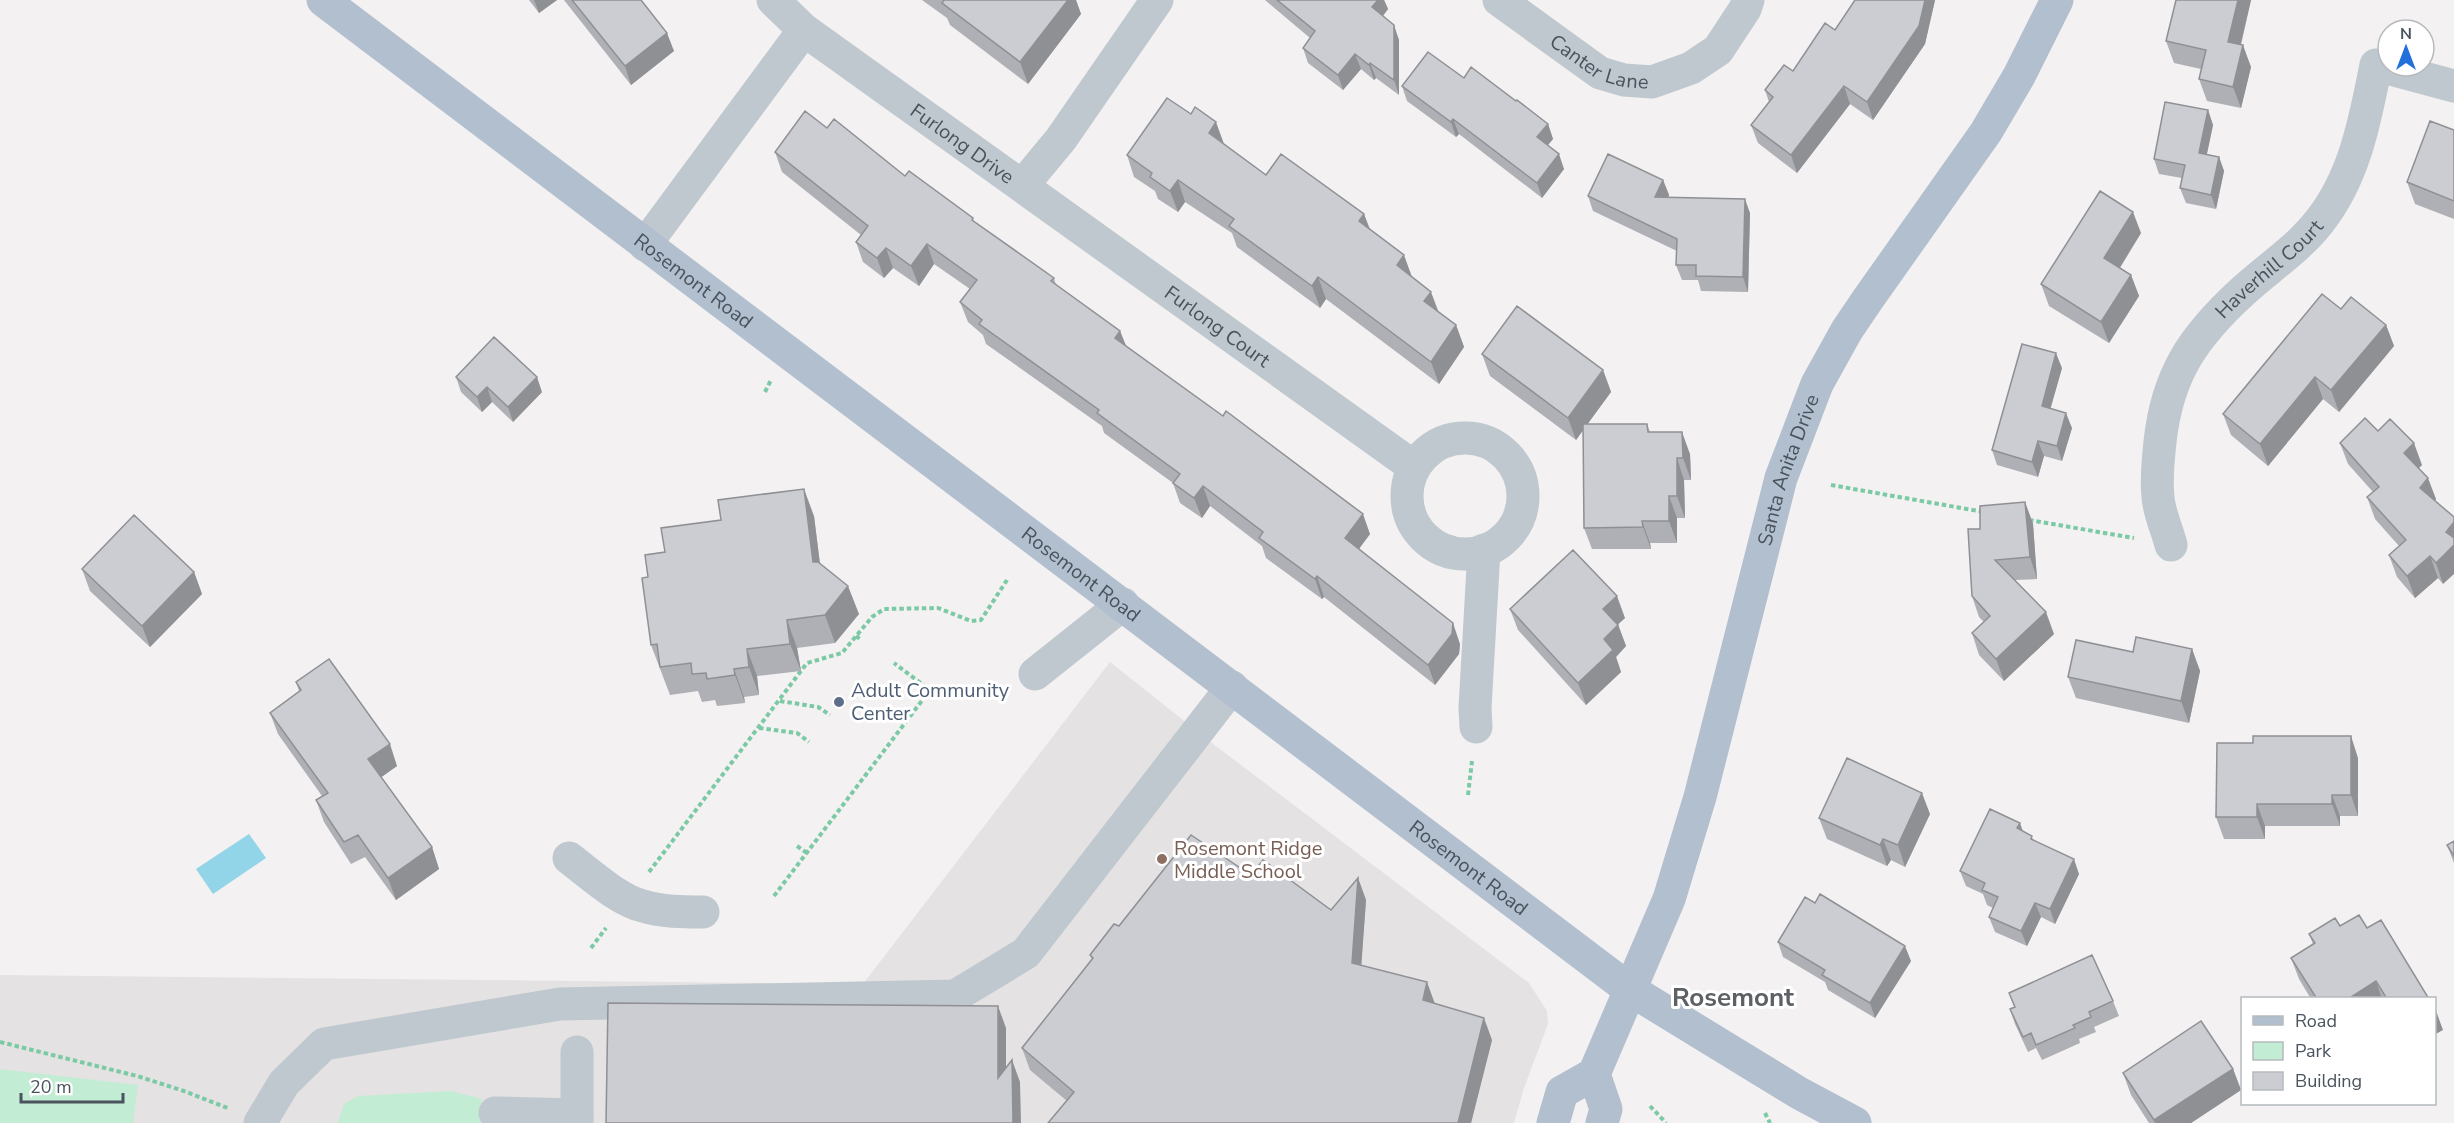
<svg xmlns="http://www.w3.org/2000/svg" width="2454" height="1123" font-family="'Nunito Sans',sans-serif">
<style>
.education{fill:#e4e2e2}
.green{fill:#c2edd4}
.water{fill:#92d4e8}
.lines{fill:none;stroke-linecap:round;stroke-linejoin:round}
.path{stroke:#7ccaa5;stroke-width:4;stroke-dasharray:4.5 3;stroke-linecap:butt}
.minor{stroke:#bfc8ce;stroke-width:33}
.major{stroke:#b2bfce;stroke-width:33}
.wall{fill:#afb0b5}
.shaded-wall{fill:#8e9094}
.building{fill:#cbcdd3;stroke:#8e9094;stroke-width:1.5}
.service-dot{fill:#5c6f8a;stroke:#fff;stroke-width:2}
.education-dot{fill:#8d6e63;stroke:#fff;stroke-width:2}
.labels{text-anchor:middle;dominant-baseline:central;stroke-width:6;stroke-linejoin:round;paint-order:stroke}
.street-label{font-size:20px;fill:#49535d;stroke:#fff}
.service-label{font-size:20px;fill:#4e5e75;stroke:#fff;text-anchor:start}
.education-label{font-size:20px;fill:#785e54;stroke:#fff;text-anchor:start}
.district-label{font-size:26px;font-weight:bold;fill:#5d6165;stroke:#fff}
</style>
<rect width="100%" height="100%" fill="#f3f1f1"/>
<path class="education" d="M1110 662 1212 743 1529 983 1547 1011 1548 1024 1524 1088 1514 1123H0V975L863 984Z"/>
<path class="green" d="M0 1069 138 1085 133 1123H0Z
M451 1091 482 1099V1123H338L344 1104 358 1096Z"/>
<path class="water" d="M249 834 266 858 213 894 196 869Z"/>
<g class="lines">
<path class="path" d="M765 392 771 380
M1831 485 1984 512
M2029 520 2134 538
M856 636 861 640
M780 701 818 707 830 715
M759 728 797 733 809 742
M1468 795 1472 761
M797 846 807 853
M649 872 807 663 842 653 872 617 884 609 938 608 971 621 981 620 1007 580
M774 896 930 690 894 663
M591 948 606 928
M0 1042 137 1076 184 1091 230 1109
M1650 1106 1666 1123
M1765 1113 1770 1123"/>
<g class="minor">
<path id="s1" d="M773 0 804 30 1414 467"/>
<path id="s2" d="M1499 0 1600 73 1624 80 1652 82 1691 68 1718 50 1745 9 1748 0"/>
<path d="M1022 186 1061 139 1157 0"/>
<path d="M645 245 804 30"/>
<circle cx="1465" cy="496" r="58"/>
<path id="s3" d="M2171 545C2167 529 2159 513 2158 497 2156 479 2158 460 2160 442 2167 375 2193 337 2242 292 2268 268 2298 249 2319 222 2355 177 2365 120 2376 65L2454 86"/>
<path d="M1035 674 1123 604"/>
<path d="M1476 727 1475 708 1484 550"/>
<path d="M569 858C589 873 618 900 643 906 662 912 682 912 703 912"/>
<path d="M495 1113 577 1115"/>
<path d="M260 1123 284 1083 324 1044 560 1004 955 996 1026 953 1232 687"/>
<path d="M577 1123V1052"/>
</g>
<g class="major">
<path id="s4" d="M323 0 1629 989 1799 1093 1855 1123"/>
<path d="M1594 1074 1606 1109 1602 1123"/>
<path id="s5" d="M1553 1123 1562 1092 1594 1074 1669 899 1700 797 1781 478 1817 384 1847 330 1868 299 1986 132 2019 76 2057 0"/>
</g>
</g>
<path class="wall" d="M529 0H557L539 13Z
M564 0H641L674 51 631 85Z
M922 0H1076L1081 14 1028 84 950 25 947 18Z
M1265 0H1384L1388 9 1383 16 1399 40V95L1376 78 1374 80 1361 69 1343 90 1308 63 1303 48 1310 38Z
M1855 0H1935L1925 44 1873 120 1850 104 1797 173 1758 143 1751 125 1769 102 1765 90 1793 71 1835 30Z
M2176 0H2251L2241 45 2251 67 2241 108 2207 101 2199 79 2201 69 2174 63 2166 41Z
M1464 78 1548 124 1553 139 1548 145 1564 169 1542 198 1459 134 1456 137 1407 101 1402 86Z
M2208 110 2213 125 2207 154 2219 157 2224 171 2216 209 2186 203 2180 188 2182 178 2159 174 2154 159Z
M827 128 973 218 974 222 1054 278 1056 285 1120 331 1126 346 1370 534 1359 549 1460 644 1459 654 1435 685 1324 597 1322 599 1266 558 1262 546 1210 506 1202 518 1180 503 1173 483 1104 433 1102 426 986 344 983 335 968 322 960 302 970 289 934 264 919 286 893 268 884 278 863 262 856 242 861 235 782 172 775 152Z
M2454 130V219L2415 204 2407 182Z
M1224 144 1266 175 1364 214 1370 229 1412 277 1438 312 1456 325 1464 347 1439 384 1326 299 1320 308 1237 247 1232 233 1185 202 1178 212 1158 199 1155 191 1134 177 1127 155Z
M1663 180 1669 195 1668 197 1750 213 1748 292 1701 291 1698 280H1682L1676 265 1677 251 1593 211 1588 196Z
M2141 233 2120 268 2131 275 2139 296 2109 343 2049 306 2041 284Z
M2341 309 2386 325 2394 346 2339 412 2323 399 2268 466 2231 435 2223 414Z
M1482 354 1603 370 1611 392 1587 424H1647L1650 432 1690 454 1691 480H1684L1685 518H1677V543H1650L1651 549H1592L1584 528 1583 430 1576 440 1490 376Z
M2062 368 2050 409 2072 428 2062 461 2044 456 2038 477 1997 465 1992 450Z
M456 377 542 392 513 422 492 402 482 412 461 392Z
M2378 431 2422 465 2419 468 2436 499 2435 501 2443 584 2438 578 2415 598 2397 577 2389 555 2399 546 2375 519 2367 497 2373 492 2348 464 2340 443Z
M2025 502 2033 524 2037 579 2015 580 2054 634 2004 681 1979 655 1972 633 1984 622 1979 617 1972 596 1980 529Z
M814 516 820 563 859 614 835 643 797 648 801 671 757 676 759 695 744 697 745 703 717 706 715 700 702 702 698 691 670 695 651 645 648 577Z
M82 569 194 572 202 594 150 647 90 591Z
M1510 609 1625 618 1618 624 1626 646 1616 657 1621 672 1586 705 1518 630Z
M2192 649 2200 671 2189 723 2076 698 2068 677 2133 652Z
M296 682 397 766 381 777 432 847 439 869 396 900 365 857 351 864 324 822 316 800 322 796 278 734 270 713 299 691Z
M2358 758V816H2340V826H2265V839H2224L2216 817Z
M1930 814 1905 867 1891 860 1887 866 1827 839 1819 818Z
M2023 831 2079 874 2055 924 2041 917 2027 946 1995 932 1989 917 1993 908 1987 905 1983 894 1966 886 1960 871Z
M2454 841V863L2447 845Z
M1251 875 1331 910 1358 878 1366 900 1361 965 1435 1004 1492 1040 1471 1123H1048L1067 1101 1030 1070 1022 1048 1092 960 1090 955 1119 926Z
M2340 926 2367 928 2429 999H2311L2299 979 2291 958 2313 944 2309 934Z
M1778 942 1911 961 1875 1018 1828 990 1825 982 1783 957Z
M2009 993 2113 1001 2119 1016 2094 1027 2096 1032 2079 1039 2080 1043 2042 1060 2036 1048 2028 1052 2015 1024 2010 1009 2014 1007Z
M2233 1069 2241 1090 2191 1123H2149L2131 1095 2123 1073Z"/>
<path class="shaded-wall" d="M534 0H557L539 13Z
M1068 0H1076L1081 14 1028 84 1020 62Z
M1378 0H1384L1388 9 1378 22 1372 7Z
M1925 0H1935L1925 44 1873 120 1867 102Z
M2238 0H2251L2236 64 2228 42Z
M1394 25 1399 40V95L1394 80Z
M667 33 674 51 631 85 625 66Z
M2243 45 2251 67 2241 108 2233 87Z
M1355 54 1361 69 1343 90 1338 75Z
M1370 63 1376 78 1374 80 1369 65Z
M1844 86 1850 104 1797 173 1791 155Z
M2208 110 2213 125 2204 167 2199 153Z
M1453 119 1459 134 1456 137 1451 122Z
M1216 122 1224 144 1209 133Z
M1548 124 1553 139 1542 152 1537 137Z
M1559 154 1564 169 1542 198 1537 183Z
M2219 157 2224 171 2216 209 2211 195Z
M1178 180 1185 202 1178 212 1170 191Z
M1663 180 1669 195 1661 212 1655 197Z
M1745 199 1750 213 1748 292 1743 277Z
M2133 212 2141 233 2112 280 2104 258Z
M1364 214 1372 236 1359 221Z
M927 244 934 264 919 286 911 266Z
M886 248 893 268 884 278 877 258Z
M1404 255 1412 277 1397 265Z
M2131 275 2139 296 2109 343 2101 322Z
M1318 277 1326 299 1320 308 1312 286Z
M1431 292 1439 313 1424 301Z
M1456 325 1464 347 1439 384 1431 362Z
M2386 325 2394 346 2339 412 2331 390Z
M1120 331 1128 351 1115 338Z
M2056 353 2062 368 2047 421 2042 406Z
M1603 370 1611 392 1576 440 1568 418Z
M537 377 542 392 513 422 508 407Z
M2315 377 2323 399 2268 466 2260 444Z
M487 387 492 402 482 412 477 397Z
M2066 413 2072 428 2062 461 2057 446Z
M1682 432 1690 454 1691 480 1683 458Z
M2038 441 2044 456 2038 477 2032 462Z
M2414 443 2422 465 2412 474 2404 453Z
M1677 458 1684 480 1685 518 1677 496Z
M2428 478 2436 499 2428 510 2420 488Z
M1203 486 1210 506 1202 518 1194 498Z
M804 489 814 516 823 590 813 562Z
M1669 496 1677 518V543L1669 521Z
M2025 502 2033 524 2037 579 2030 557Z
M1363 514 1370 534 1352 558 1345 538Z
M1642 521 1650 543 1651 549 1643 527Z
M2454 522V574L2443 584 2436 563 2446 532Z
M2430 556 2438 578 2415 598 2407 576Z
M194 572 202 594 150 647 142 626Z
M1317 576 1324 597 1322 599 1315 579Z
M848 586 859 614 835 643 825 615Z
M1617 596 1625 618 1611 631 1603 609Z
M2046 612 2054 634 2004 681 1996 659Z
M787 620 797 648 801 671 790 644Z
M1453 623 1460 644 1459 654 1435 685 1428 665Z
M1618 625 1626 646 1616 657 1621 672 1586 705 1578 683 1604 639Z
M747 649 757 676 759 695 749 667Z
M2192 649 2200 671 2189 723 2181 701Z
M734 669 744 697 745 703 735 675Z
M2351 736 2358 758V816L2351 795Z
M390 744 397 766 376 781 368 759Z
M1922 793 1930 814 1905 867 1898 845Z
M2332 795 2340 816V826L2332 804Z
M2257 804 2265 826V839L2257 817Z
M2020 823 2025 837 2017 828Z
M1883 839 1891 860 1887 866 1880 845Z
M432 847 439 869 396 900 388 878Z
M2074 859 2079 874 2055 924 2050 909Z
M1358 878 1366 900 1360 984 1352 963Z
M2035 903 2041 917 2027 946 2021 931Z
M1905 946 1911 961 1875 1018 1870 1003Z
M2376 981 2382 999H2348Z
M1427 982 1435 1004 1423 1000Z
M998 1006 1006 1028V1099L998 1078Z
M2435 1008 2443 1030 2434 1035V1009Z
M1484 1018 1492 1040 1471 1123H1458Z
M1012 1060 1020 1082 1021 1123H1013Z
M2233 1069 2241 1090 2191 1123H2155L2154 1120Z"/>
<path class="building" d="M572 0H641L667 33 625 66Z
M944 0H1068L1020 62 942 3Z
M1277 0H1378L1372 7 1394 25V80L1370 63 1369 65 1355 54 1338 75 1303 48 1315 31Z
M1855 0H1925L1919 26 1867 102 1844 86 1791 155 1751 125 1773 97 1765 90 1784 65 1793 71 1825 23 1835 30Z
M2176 0H2238L2228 42 2243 45 2233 87 2199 79 2206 50 2166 41Z
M1428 52 1464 78 1471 67 1516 101 1517 100 1548 124 1537 137 1559 154 1537 183 1453 119 1451 122 1402 86Z
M1167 98 1191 114 1195 107 1216 122 1209 133 1266 175 1281 154 1364 214 1359 221 1404 255 1397 265 1431 292 1424 301 1456 325 1431 362 1318 277 1312 286 1229 226 1234 219 1178 180 1170 191 1150 177 1152 173 1127 155Z
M2165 102 2208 110 2199 153 2219 157 2211 195 2180 188 2185 165 2154 159Z
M805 111 827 128 834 119 905 176 909 171 973 218 972 220 1054 278 1051 281 1120 331 1115 338 1223 416 1226 411 1363 514 1345 538 1453 623 1452 634 1428 665 1317 576 1315 579 1259 538 1263 532 1203 486 1194 498 1173 483 1180 474 1097 413 1099 410 979 324 982 320 960 302 977 280 927 244 911 266 886 248 877 258 856 242 868 226 775 152Z
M2430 121 2454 130V201L2407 182Z
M1608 154 1663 180 1655 197 1745 199 1743 277 1696 276V265H1676L1677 239 1588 196Z
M2100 191 2133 212 2104 258 2131 275 2101 322 2041 284Z
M2322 294 2341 309 2351 297 2386 325 2331 390 2315 377 2260 444 2223 414Z
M1517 306 1603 370 1568 418 1482 354Z
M494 337 537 377 508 407 487 387 477 397 456 377Z
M2022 344 2056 353 2042 406 2066 413 2057 446 2038 441 2032 462 1992 450Z
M2365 418 2378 431 2390 419 2414 443 2404 453 2428 478 2420 488 2454 517V522L2446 532 2454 538V545L2436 563 2430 556 2407 576 2389 555 2406 540 2367 497 2379 487 2340 443Z
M1583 424H1647L1648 432H1682L1683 458H1677V496H1669V521H1642L1643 527 1584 528Z
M804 489 813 562H818L848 586 825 615 787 620 790 644 747 649 749 667 734 669 735 675 707 679 706 673 692 674 691 663 660 667 657 644 651 645 642 578 648 577 645 555 665 552 661 528 721 520 718 500Z
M2025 502 2030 557 1995 560 2046 612 1996 659 1972 633 1990 616 1972 596 1968 529H1980V506Z
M134 515 194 572 142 626 82 569Z
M1573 550 1617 596 1603 609 1618 625 1604 639 1613 650 1578 683 1510 609Z
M2136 637 2192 649 2181 701 2068 677 2076 640 2133 652Z
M329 659 390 744 368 759 432 847 388 878 358 835 344 842 316 800 328 793 270 713 301 690 296 682Z
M2253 736H2351V795H2332V804H2257V817H2216L2217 743H2253Z
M1847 758 1922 793 1898 845 1883 839 1880 845 1819 818Z
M1990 809 2020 823 2017 828 2032 836 2031 839 2074 859 2050 909 2035 903 2021 931 1989 917 1998 897 1982 890 1985 883 1960 871Z
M1191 835 1251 875 1263 860 1331 910 1358 878 1352 963 1427 982 1423 1000 1484 1018 1458 1123H1048L1074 1092 1022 1048 1093 958 1090 955 1114 924 1119 926Z
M2454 841V856L2447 845Z
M1820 894 1905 946 1870 1003 1822 975 1825 970 1778 942 1805 897 1815 903Z
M2359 915 2367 928 2381 920 2429 999H2387L2376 981 2348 999H2317L2291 958 2315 943 2309 934 2335 918 2340 926Z
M2092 955 2113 1001 2089 1012 2091 1017 2073 1025 2075 1028 2036 1045 2031 1033 2023 1037 2010 1009 2015 1007 2009 993Z
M608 1003 998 1006V1078L1012 1060 1013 1123H606Z
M2201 1021 2233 1069 2154 1120 2123 1073Z"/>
<circle class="service-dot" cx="839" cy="702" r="6"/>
<circle class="education-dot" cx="1162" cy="859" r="6"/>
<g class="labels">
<g class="street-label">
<text stroke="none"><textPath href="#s2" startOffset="120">Canter Lane</textPath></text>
<text stroke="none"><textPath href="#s1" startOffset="238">Furlong Drive</textPath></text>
<text stroke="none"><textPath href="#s3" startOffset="316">Haverhill Court</textPath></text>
<text stroke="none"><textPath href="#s4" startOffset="465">Rosemont Road</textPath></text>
<text stroke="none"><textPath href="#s1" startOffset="552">Furlong Court</textPath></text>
<text stroke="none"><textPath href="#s5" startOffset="705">Santa Anita Drive</textPath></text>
<text stroke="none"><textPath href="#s4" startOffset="951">Rosemont Road</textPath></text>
<text stroke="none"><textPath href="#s4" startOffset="1437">Rosemont Road</textPath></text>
</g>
<g class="service-label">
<text x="851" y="690">Adult Community<tspan x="851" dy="23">Center</tspan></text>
</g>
<g class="education-label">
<text x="1174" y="848">Rosemont Ridge<tspan x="1174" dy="23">Middle School</tspan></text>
</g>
<g class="district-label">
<text x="1733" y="997">Rosemont</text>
</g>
</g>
<rect x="2241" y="997" width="195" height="108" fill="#ffffff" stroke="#b6babe" stroke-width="1.5"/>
<rect x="2253" y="1016" width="30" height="9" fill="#b2bfce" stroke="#b6babe" stroke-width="1.5"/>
<text x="2295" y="1027" font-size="18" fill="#49535d">Road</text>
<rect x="2253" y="1042" width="30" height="18" fill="#c2edd4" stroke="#b6babe" stroke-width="1.5"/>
<text x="2295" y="1057" font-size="18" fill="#49535d">Park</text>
<rect x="2253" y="1072" width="30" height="18" fill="#cbcdd3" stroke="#b6babe" stroke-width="1.5"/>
<text x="2295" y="1087" font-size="18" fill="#49535d">Building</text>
<g transform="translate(2406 48)"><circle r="28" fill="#ffffff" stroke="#b6babe" stroke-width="1.5"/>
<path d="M0-4.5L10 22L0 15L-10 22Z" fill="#236fdb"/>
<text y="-9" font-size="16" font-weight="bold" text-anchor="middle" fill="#49535d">N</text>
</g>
<path d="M21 1093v9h102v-9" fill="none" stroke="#49535d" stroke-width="3"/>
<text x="30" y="1093" font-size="18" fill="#49535d" stroke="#ffffff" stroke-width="4.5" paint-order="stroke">20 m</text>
</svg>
